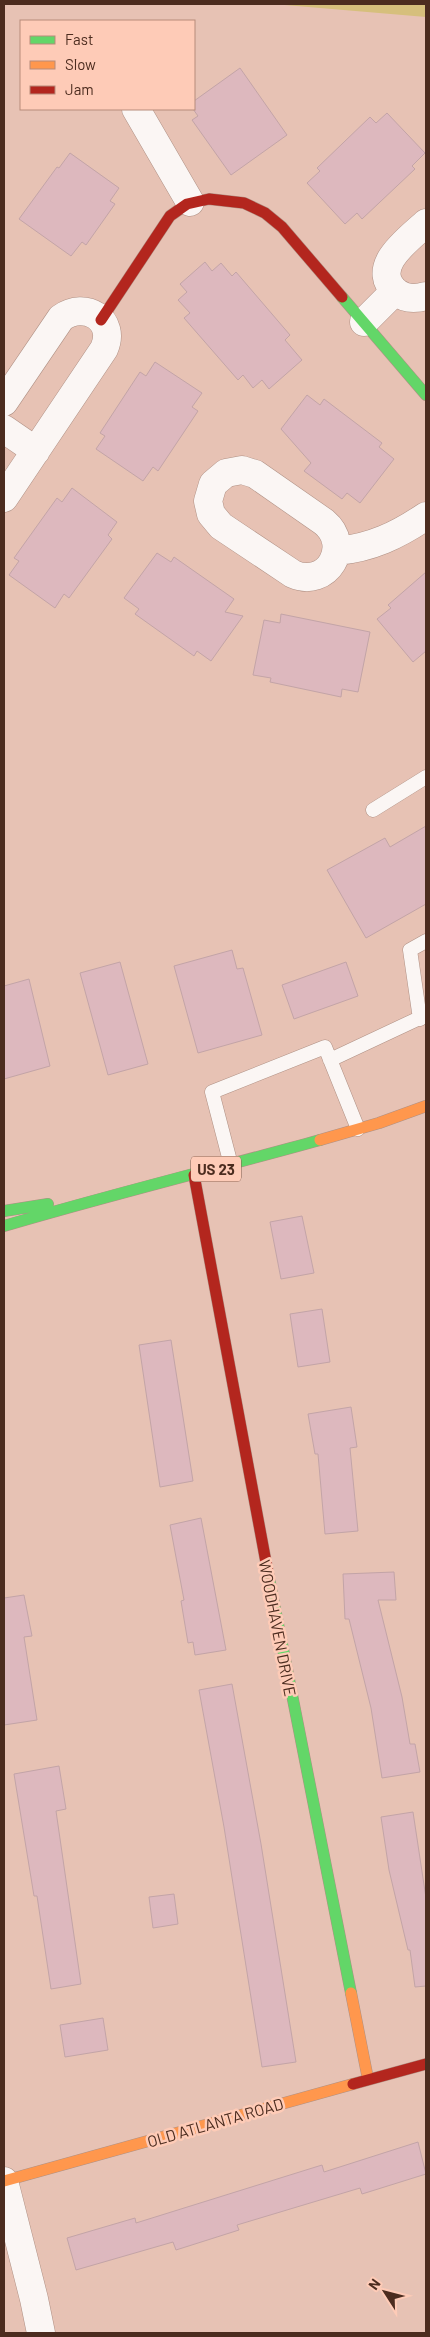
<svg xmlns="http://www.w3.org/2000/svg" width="430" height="2337" font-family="Barlow,sans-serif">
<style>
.green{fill:#d6bf7c}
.building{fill:#ddb8be;stroke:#c3a4a7}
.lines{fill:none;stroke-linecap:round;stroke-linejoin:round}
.lane-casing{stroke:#af9084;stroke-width:15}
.street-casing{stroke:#af9084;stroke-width:29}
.fast-casing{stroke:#af9084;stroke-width:12}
.slow-casing{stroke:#af9084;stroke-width:12}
.jam-casing{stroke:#af9084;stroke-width:12}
.lane{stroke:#fbf6f4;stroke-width:14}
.street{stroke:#fbf6f4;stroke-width:28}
.fast{stroke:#63d668;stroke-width:11}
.slow{stroke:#ff974d;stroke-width:11}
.jam{stroke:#b3261e;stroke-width:11}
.labels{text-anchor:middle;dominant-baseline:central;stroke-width:5;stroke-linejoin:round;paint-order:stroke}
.shield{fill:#fecbb7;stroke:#815c4d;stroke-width:1}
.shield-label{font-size:15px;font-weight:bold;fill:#4c2c1f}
.street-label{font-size:16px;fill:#4c2c1f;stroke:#fecbb7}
</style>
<rect width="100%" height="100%" fill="#e7c2b4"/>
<path class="green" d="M273 4H426V17Z"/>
<path class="building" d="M240 68 287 135 231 175 192 120 198 116 193 109 194 101Z
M387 113 425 153 412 166 415 169 362 219 357 213 345 224 307 183 320 171 317 168 370 117 376 123Z
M70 153 119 188 110 201 115 204 86 245 82 242 71 256 19 219 57 167 59 168Z
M205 262 212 271 221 263 232 276 236 272 290 335 285 340 302 360 269 389 262 380 253 388 243 375 238 380 184 318 190 313 178 300 187 292 180 284Z
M155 362 202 393 192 407 198 411 158 471 153 467 143 481 96 449 105 436 100 433 140 372 146 376Z
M307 395 320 405 324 399 382 443 379 447 394 459 360 503 347 493 342 499 304 471 311 463 281 429Z
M72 488 117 522 108 535 112 539 69 598 64 594 55 608 9 575 19 561 14 558 57 498 62 502Z
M157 553 171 562 174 557 234 599 225 612 243 616 211 661 197 651 194 656 135 614 139 609 124 598Z
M426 572V651L413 662 377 619 391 608 388 605Z
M281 614 370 632 358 692 342 689 341 697 270 682 271 678 253 675 264 620 280 623Z
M426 826V904L366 938 327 870 385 838 390 847Z
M232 950 237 969 243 968 262 1035 198 1053 174 966Z
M120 962 148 1064 108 1075 80 973Z
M346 962 358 996 294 1019 282 985Z
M29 979 50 1066 4 1079V986Z
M302 1216 314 1273 281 1279 270 1222Z
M322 1309 330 1362 298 1367 290 1314Z
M171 1340 193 1481 160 1487 139 1345Z
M351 1407 357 1447 350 1448 358 1531 325 1534 318 1454H315L308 1414Z
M201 1518 226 1650 195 1655 193 1642 188 1643 181 1601 184 1600 170 1525Z
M394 1572 396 1600H378L402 1697 410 1744H415L420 1772 382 1778 371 1708 349 1619H345L343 1574Z
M24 1595 32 1636 24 1637 37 1720 4 1725V1598Z
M232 1684 261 1844 296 2062 262 2067 224 1827 199 1690Z
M59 1766 66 1809 56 1811 81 1984 51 1989 37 1896H34L14 1774Z
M413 1812 426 1898V1986L415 1987 410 1950H408L389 1870 381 1817Z
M174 1894 178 1924 153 1928 149 1897Z
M103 2018 108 2050 65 2057 60 2025Z
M418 2142 426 2174 362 2194 360 2188 237 2225 239 2230 176 2250 173 2242 76 2270 67 2238 135 2218 136 2223 322 2165 324 2172Z"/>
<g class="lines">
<g class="lane-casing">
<path id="lane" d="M373 810 426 777
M420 1019 410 950 426 941
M330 1060 426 1015
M231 1165 212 1092 325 1047 358 1129"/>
</g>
<g class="street-casing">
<path id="street" d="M136 109 190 202
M426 223C409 239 368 267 396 292 405 299 416 299 426 296
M364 322 395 291
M4 402 61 318C85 300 117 320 104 349L4 498
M4 429 36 451
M242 470 255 474 324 522C353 546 327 589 293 574L221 526 211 514 208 501 213 484 226 473Z
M337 551C371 548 398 535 426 516
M4 2181 34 2299 41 2333"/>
</g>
<g class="fast-casing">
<path id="fast" d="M342 297 426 395
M4 1211 48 1204
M4 1226C109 1195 215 1169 320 1140
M268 1573 351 1993"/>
</g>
<g class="slow-casing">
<path id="slow" d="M320 1140 379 1123 426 1106
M351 1993 368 2079
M4 2181 353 2084"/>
</g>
<g class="jam-casing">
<path id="jam" d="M101 320 170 216 187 204 209 199 244 203 265 213 282 227 342 297
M194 1175 268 1573
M353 2084 426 2064"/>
</g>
<use href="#lane" class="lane"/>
<use href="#street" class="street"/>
<use href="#fast" class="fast"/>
<use href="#slow" class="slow"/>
<use href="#jam" class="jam"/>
</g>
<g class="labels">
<rect class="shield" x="191" y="1156.5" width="50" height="25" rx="4"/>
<g class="shield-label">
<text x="216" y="1169">US 23</text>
</g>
<g class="street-label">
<text transform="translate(278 1628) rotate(79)">WOODHAVEN DRIVE</text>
<text transform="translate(215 2122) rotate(-16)">OLD ATLANTA ROAD</text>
</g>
</g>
<rect width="430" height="2337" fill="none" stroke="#4c2c1f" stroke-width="10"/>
<rect x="20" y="20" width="175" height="90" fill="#fecbb7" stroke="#b78b7a"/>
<rect x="30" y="36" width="25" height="8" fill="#63d668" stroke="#b78b7a"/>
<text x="65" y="45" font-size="15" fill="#4c2c1f">Fast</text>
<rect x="30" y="61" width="25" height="8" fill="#ff974d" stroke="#b78b7a"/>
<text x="65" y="70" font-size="15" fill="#4c2c1f">Slow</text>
<rect x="30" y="86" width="25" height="8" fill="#b3261e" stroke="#b78b7a"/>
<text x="65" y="95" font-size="15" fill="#4c2c1f">Jam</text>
<g transform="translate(385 2292) rotate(306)" stroke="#fecbb7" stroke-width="4" paint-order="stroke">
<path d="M0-4L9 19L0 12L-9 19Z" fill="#4c2c1f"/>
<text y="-8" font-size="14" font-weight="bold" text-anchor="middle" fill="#4c2c1f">N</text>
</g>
</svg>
